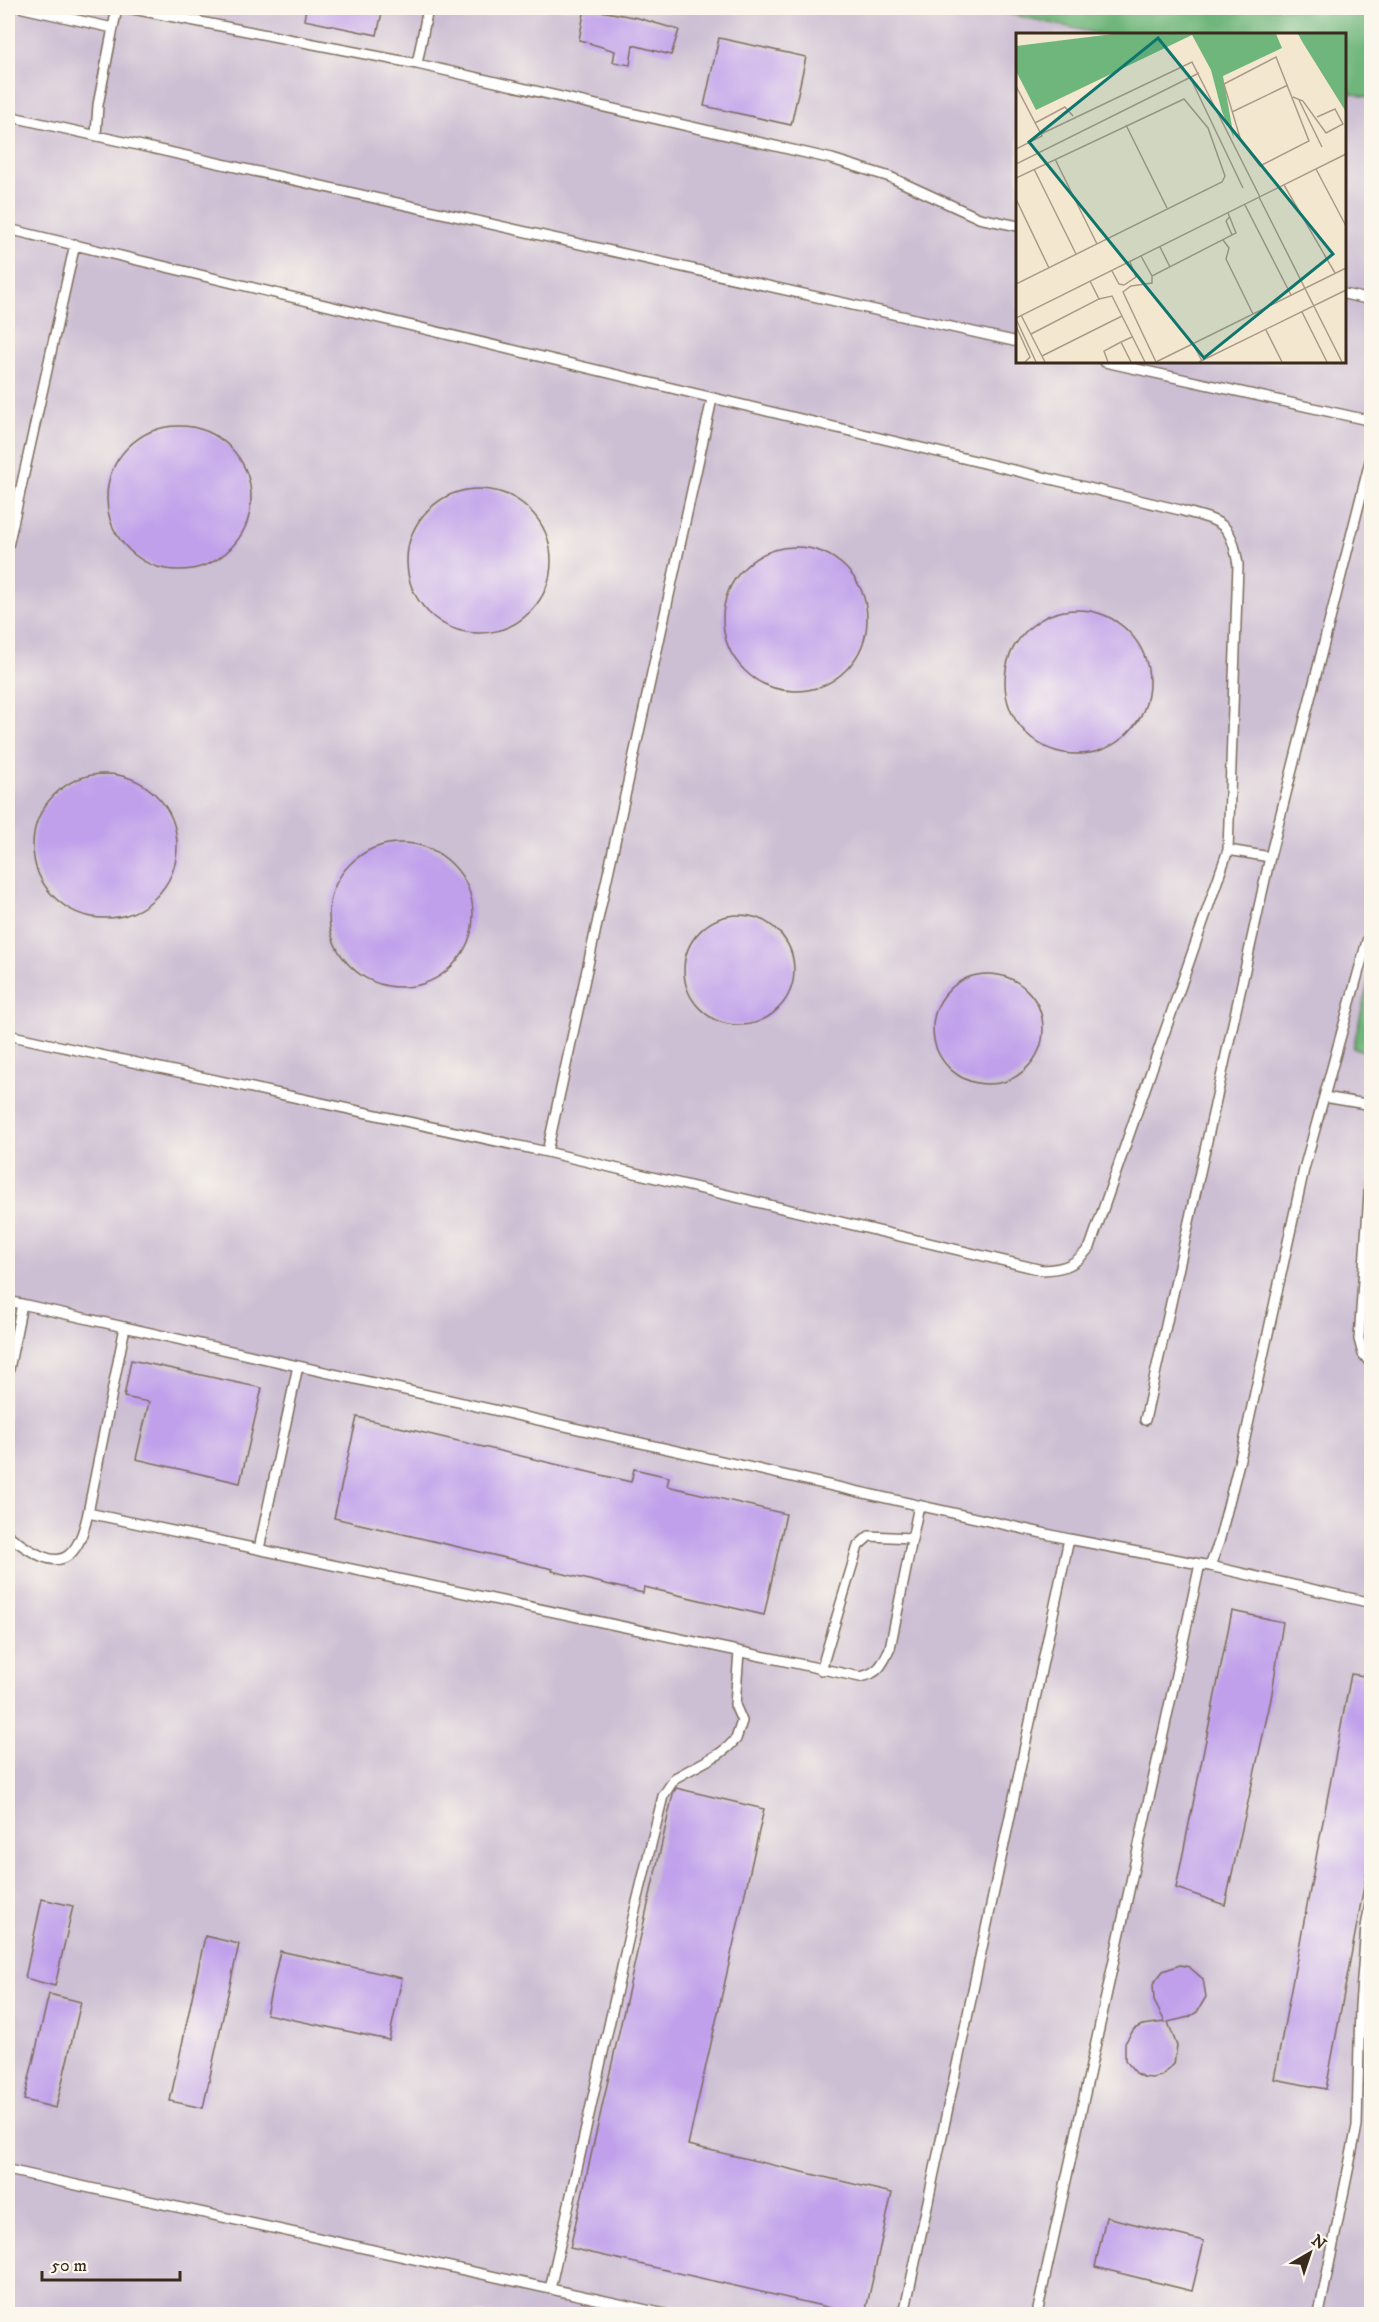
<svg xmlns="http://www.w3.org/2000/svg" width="1379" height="2322" font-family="'IM FELL DW Pica',serif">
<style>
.industrial{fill:#ccbed3;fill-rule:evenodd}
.forest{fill:#6fb67c;stroke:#55704d;stroke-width:1.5}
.building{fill:#c0a0eb}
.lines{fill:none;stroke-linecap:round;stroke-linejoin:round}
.service-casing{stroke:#7c6c5c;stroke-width:12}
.service{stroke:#fff;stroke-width:9}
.inset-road{fill:none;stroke:#aa9b88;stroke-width:1.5}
.view{fill:#0f766e;fill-opacity:0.15;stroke:#0f766e;stroke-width:3}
.inset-edge{fill:none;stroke:#3b2a1e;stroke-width:3}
</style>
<rect width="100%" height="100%" fill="#fbf7ec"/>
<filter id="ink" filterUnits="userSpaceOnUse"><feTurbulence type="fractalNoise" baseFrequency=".0167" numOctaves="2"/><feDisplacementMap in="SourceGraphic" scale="12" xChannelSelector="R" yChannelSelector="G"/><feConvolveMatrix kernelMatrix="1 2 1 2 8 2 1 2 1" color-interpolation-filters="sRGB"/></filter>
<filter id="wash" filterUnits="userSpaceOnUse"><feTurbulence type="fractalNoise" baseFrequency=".008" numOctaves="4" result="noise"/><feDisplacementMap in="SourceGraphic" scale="24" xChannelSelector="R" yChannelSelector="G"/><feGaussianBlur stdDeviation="1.35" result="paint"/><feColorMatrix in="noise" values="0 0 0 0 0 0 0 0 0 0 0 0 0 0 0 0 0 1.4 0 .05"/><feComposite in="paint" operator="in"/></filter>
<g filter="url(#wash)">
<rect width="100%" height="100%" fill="#f4e7cf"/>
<path class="industrial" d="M8 8H1371V2314H8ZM1018 34H1344V362H1018Z"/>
<path class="forest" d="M983 8H1371V98L1345 92 1344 34H1099Z
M1371 968 1372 1053H1371L1353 1048Z"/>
<g id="blocks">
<path class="building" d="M306 8H383L377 35 304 20Z
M585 8 638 18 679 30 671 55 633 45 630 65 613 62 615 51 579 40Z
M719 38 806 57 791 125 704 106Z
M107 498a72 72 0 1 1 144 0a72 72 0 1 1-144 0Z
M407 561a72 72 0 1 1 144 0a72 72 0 1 1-144 0Z
M723 619a72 72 0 1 1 144 0a72 72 0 1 1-144 0Z
M1005 682a72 72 0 1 1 144 0a72 72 0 1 1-144 0Z
M33 846a72 72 0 1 1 144 0a72 72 0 1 1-144 0Z
M329 915a72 72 0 1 1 144 0a72 72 0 1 1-144 0Z
M684 970a55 55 0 1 1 110 0a55 55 0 1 1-110 0Z
M933 1029a55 55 0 1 1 110 0a55 55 0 1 1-110 0Z
M131 1360 262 1388 240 1483 136 1459 149 1402 124 1397Z
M357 1417 631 1482 634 1469 669 1477 667 1486 786 1514 764 1615 644 1587 643 1593 552 1571 553 1569 334 1518Z
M1232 1611 1283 1622 1271 1699 1225 1905 1176 1888Z
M1351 1674 1371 1677V1849L1326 2089 1274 2079Z
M676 1788 764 1809 688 2145 892 2193 865 2314H857L570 2248 673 1794Z
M42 1899 73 1906 55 1986 25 1978Z
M205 1936 239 1944 203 2108 170 2101Z
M280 1951 402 1978 389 2040 266 2014Z
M1180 1965 1189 1967 1203 1979 1206 1997 1197 2012 1189 2017 1168 2022 1177 2046 1174 2064 1161 2076 1152 2078 1143 2077 1136 2073 1125 2060V2043L1134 2029 1142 2025 1165 2022 1154 2001 1153 1984 1163 1971Z
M49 1994 81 2002 56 2108 24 2100Z
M1106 2217 1204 2241 1192 2291 1095 2267Z"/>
</g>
</g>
<g filter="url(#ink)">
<use href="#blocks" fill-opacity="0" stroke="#7c6c5c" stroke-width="1.5"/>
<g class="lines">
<g class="service-casing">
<path id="service" d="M23 8 113 28 117 8
M128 8 417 64 832 159 890 177 979 218 1018 226
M417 64 428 8
M8 116 1018 342
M96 135 98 105 113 28
M8 229 1180 510C1221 522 1231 520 1238 565L1228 850 1090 1247C1075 1265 1066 1269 1042 1270L547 1152 8 1035
M1344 294 1372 300
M1105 362 1372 421
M8 546 75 244
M1228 850 1270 857
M1324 1097 1372 1105
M1372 1151 1359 1339 1363 1354 1372 1365
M547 1152 712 399
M8 1301 1069 1539 1210 1566 1372 1603
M125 1327 88 1513 860 1677C878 1674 883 1664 890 1648L919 1505
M8 1374 22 1304
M1145 1420 1270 857 1372 453
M8 1535C51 1568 75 1574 88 1513
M259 1549 298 1366
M1210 1566 1219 1542 1244 1443 1304 1169 1372 923
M821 1670 858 1546 869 1536 912 1538
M8 2170 665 2314
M550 2289 633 1918 663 1796 675 1778 719 1754 728 1747 736 1739 742 1721 735 1705 739 1652
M904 2314 1069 1539
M1037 2314 1200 1564
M1319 2314 1357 2126 1360 2006 1366 1927 1372 1893"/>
</g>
<use href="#service" class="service"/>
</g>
</g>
<g transform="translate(1016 33)">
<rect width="330" height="330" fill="#f4e7cf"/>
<path d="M97 1H260L266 15 207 43 218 105 206 79 195 37 176 2 20 77 0 38V13ZM282 1H330V79L287 10Z" fill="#6fb67c"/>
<path class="inset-road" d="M260 24 293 108 244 133 225 108 208 51ZM174 44 227 155M0 53 26 103 0 116M277 64 287 68 310 100 327 91 319 76 301 84M283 67 306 114M216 79 272 52M19 90 49 74 57 83M110 92 151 175M25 101 176 29 244 164M39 126 81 211M0 131 183 40M18 136 60 221M300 136 330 193M0 145 168 66 192 95 209 143 206 149 0 251M268 152 319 240M243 164 326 329M0 166 33 235M229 172 275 262M214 183 210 188 216 202M207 207 213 215 210 226 237 281M144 214 154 234M125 223 136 243 220 200 212 180M96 238 103 251 108 252 120 244 114 229M136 243V250L115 253 107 259 140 329M83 266 96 263 129 329M286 279 311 329M5 282 29 329M0 285 330 121M0 286 20 329M0 293 14 324 9 329M250 297 266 329M15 301 83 266 74 248M177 311 186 328M26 323 106 283M92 329 88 318 105 309M115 329 105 309 116 304M140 329 330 235M183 329 330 257"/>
<path class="view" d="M142 5 317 221 188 325 13 109Z"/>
<rect width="330" height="330" class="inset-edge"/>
</g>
<rect width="1379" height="2322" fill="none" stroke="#fbf7ec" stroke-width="30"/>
<g transform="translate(1310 2253) rotate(39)" stroke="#fbf7ec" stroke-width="4.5" paint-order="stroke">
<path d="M0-4.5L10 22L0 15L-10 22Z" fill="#3b2a1e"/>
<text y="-9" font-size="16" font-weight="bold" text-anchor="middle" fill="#3b2a1e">N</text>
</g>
<path d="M42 2271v9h138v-9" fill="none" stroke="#3b2a1e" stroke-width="3"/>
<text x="51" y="2271" font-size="18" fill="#3b2a1e" stroke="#fbf7ec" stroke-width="4.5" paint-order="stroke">50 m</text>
</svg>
